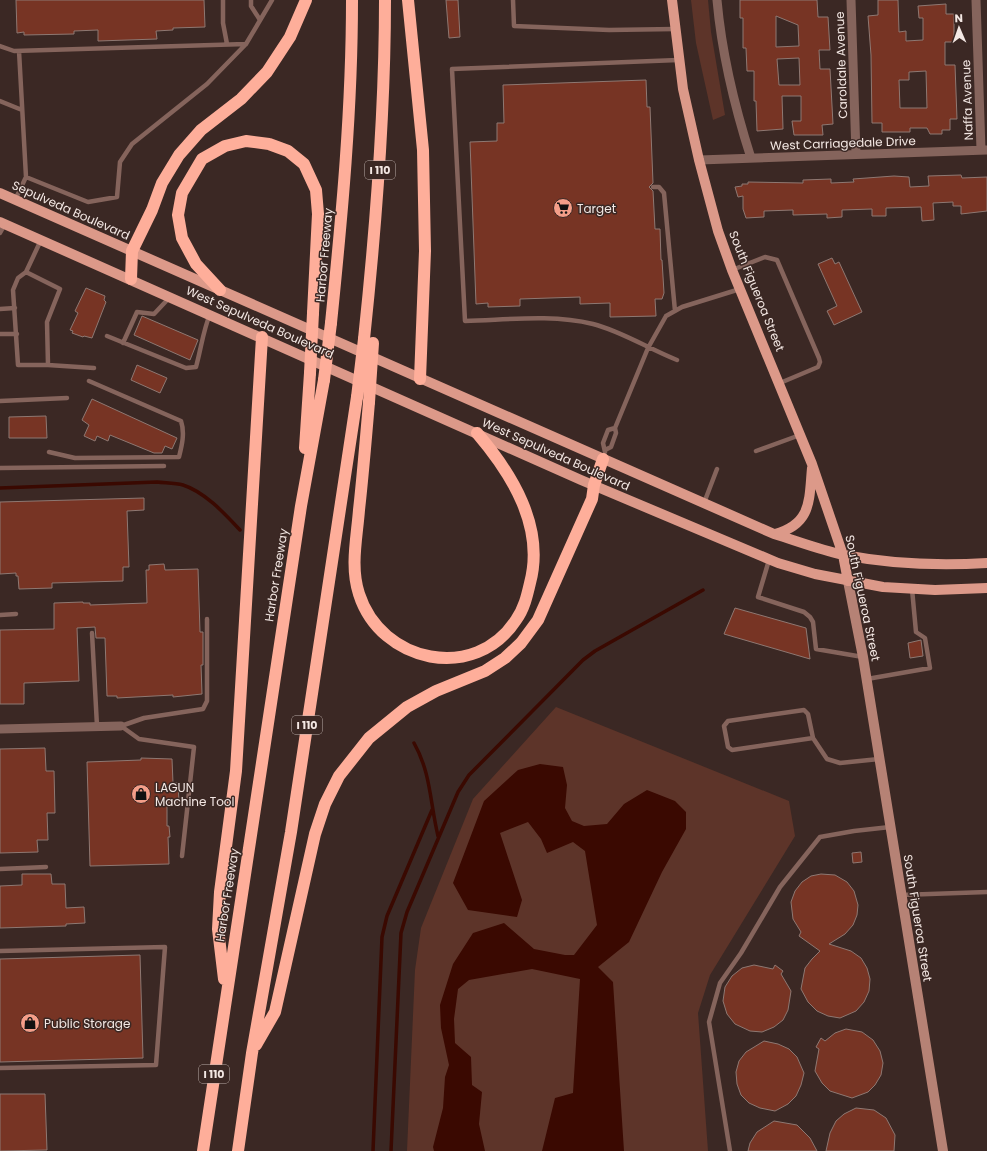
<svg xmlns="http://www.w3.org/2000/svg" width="987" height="1151" font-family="Poppins,sans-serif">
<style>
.green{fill:#5d3429}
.water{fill:#3a0901}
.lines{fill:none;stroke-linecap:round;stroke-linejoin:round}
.stream{stroke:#3a0901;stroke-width:3.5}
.building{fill:#773424;stroke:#8e7872;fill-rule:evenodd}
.lane{stroke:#85645c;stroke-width:4.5}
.street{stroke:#85645c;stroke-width:9}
.secondary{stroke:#b68275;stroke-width:10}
.primary{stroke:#dc9989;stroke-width:10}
.highway{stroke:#feae9a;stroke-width:12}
.highway-bridge{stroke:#feae9a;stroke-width:12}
.labels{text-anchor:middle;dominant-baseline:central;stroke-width:3;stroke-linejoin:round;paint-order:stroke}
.shield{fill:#3b2824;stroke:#bcaeaa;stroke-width:1}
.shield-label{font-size:11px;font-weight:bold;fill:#f4e8e4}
.street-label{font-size:12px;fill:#f4e8e4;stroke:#3b2824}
.poi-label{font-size:12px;fill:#f4e8e4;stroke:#3b2824;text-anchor:start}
</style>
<rect width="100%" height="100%" fill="#3b2824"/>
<path class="green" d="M691 0H708L711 32 725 115 713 120 696 43Z
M556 707 789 801 795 836 710 975 698 1013 708 1151H407L415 970 421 928 473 799Z"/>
<path class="water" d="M540 764 563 767 567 785 565 808 572 821 584 826 607 824 624 804 647 790 675 801 686 812V829L662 872 629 942 598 967 613 982 624 1151H542L555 1098 573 1093 580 979 532 969 469 980 458 989 454 1019 455 1043 471 1057 472 1085 482 1092 479 1124 485 1151H434L433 1147 443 1108 445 1077 449 1065 441 1028 440 1005 453 964 473 933 504 923 534 949 565 955H574L597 925 585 851 573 842 547 853 541 839 528 822 500 833 522 900 517 917 468 910 453 883 484 801 518 770Z"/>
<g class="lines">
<path class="stream" d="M0 488 157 482C165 483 175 483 183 485 205 492 225 514 240 530
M414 743C431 773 430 803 438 836
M373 1151 382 937 387 916 432 810
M391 1151 401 933 407 912 458 792 469 775 583 660 595 651 703 590"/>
</g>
<path class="building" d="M16 0H204L205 27 173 28V30L156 31 157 39 98 41V30L74 31V34L24 35V32L17 33Z
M446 0H458L460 37 449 38Z
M740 0H817L818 17H828L830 50H819L820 69H830L833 124 822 125 823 135H794L792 121H801V96H782L783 129 757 131 756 101H754V71H747L746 48H743V18H740ZM776 16 798 25 799 46 776 47ZM799 58 800 85H779L777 59Z
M878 0H898L899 32 906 31V41L923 40V18H919L918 6 946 4V14H954V42H945V65H955L957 119H950V130H942V134H930L927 128H910V132H882V123H872L871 55 868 16 878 15ZM926 71 927 108H900L899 80H909V72Z
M646 80 647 107H650L653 183 649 187 653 191 655 229H660L661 260H662L664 293 662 299H655L656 316 610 317V303L580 304V297L520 299V306L488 307V303L476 304 470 142 497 141V123H504L503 85Z
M961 175 962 178 987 177V211L961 214V206H953V202L933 203 934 220 922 221 921 207 886 208V216H872V209L842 210V217L827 218V214L793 215V210L764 211V217L746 218 743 209V196L738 197 735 187 742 186V184H748V182L803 183V180L831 179V183L854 182 853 179 894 176 909 177 910 187 929 186 928 176Z
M832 258 835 264 839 262 862 312 834 325 827 311 837 306 818 264Z
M86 288 105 296 104 300 106 302 92 338 84 336 83 337 72 333 73 331 70 330 78 313 75 311Z
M142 316 198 340 190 360 134 335Z
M137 365 167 378 160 393 131 380Z
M92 399 177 438 172 449 165 446 162 453H154L110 435 108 441 97 436 95 441 84 436 89 425 82 420Z
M46 416 47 438H9V417Z
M144 498V510L127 511 129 567H123V581L52 583V588L19 589 18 576H16V573L0 574V502Z
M164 564 165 570 198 569 200 632H203V665H201L202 694 173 697V695L117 698V696H107L105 638H96L95 627 77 628 79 681 24 683V704H0V630L54 629V603L83 602V603H90V605L147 603 146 570H149V565Z
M735 608 806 628 810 659 724 634Z
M921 640 923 656 910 658 908 643Z
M45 748 46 771H54L55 813H47L48 840H37L38 852 0 853V749Z
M141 758 172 759 173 783H178L179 802 167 803V826H169L170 837H168L169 864 90 866 87 762 141 760Z
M861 852 862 862 853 863 852 853Z
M22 874H51L52 884H65L66 908 84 907 85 923 66 924V926L0 928V886L22 885Z
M821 874 835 875 847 882 854 891 858 905 857 915 853 925 845 934 829 944 851 951 861 958 867 968 870 979 869 991 864 1002 856 1011 840 1018 828 1016 817 1011 808 1002 801 989 805 968 812 959 820 951 799 936 801 932 793 919 791 902 795 891 802 882 811 876Z
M140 955 143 1058 0 1062V959Z
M754 965 773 969 775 965 783 971 781 974 791 991 788 1010 783 1020 774 1027 762 1032 750 1031 735 1024 727 1014 723 1001 725 987 732 976 742 968Z
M846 1029 862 1032 873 1040 880 1051 883 1063 881 1075 875 1085 868 1092 852 1098 830 1091 822 1083 815 1071 819 1049 816 1047 821 1038 825 1041 835 1033Z
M764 1041 778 1044 789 1049 797 1057 804 1073 801 1085 796 1096 788 1104 775 1111 760 1108 749 1103 741 1095 737 1084 736 1072 739 1061 746 1052Z
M0 1094H45L47 1150 0 1151Z
M856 1108 874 1110 886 1118 895 1135 894 1151H826L830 1133 836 1121 844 1114Z
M774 1121 797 1125 810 1138 817 1151H748L750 1143 757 1132Z"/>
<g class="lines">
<path class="lane" d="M223 0V23L227 44
M251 0V6L260 20
M513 0 514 26 609 30 675 29
M246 44 272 0
M0 46 14 51 246 44 207 84 132 144 120 162 117 197 88 202 26 177 15 200
M19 51 26 177
M0 101 22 110
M653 187H659L664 193 675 311
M0 233 5 224
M41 240 26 272 18 278 13 290 18 365H48
M732 270 765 257 777 260 819 358 820 362 818 367 780 383
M26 272 60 289 47 322 48 365 94 368
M0 309 15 308
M0 334H17
M107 336 186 368 196 367C201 349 203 331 210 314
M123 343 137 312 154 314 170 297
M677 360C649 349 621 331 593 324 551 314 507 320 465 321L452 69 678 60
M0 401 67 398
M605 450 611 447 616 433 615 428 648 348 666 316 682 307 740 289
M756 451 800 435
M49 452 75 458 179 457C182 445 185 433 181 421L89 381
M605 452 603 443 608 430 615 428
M0 468 164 466
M704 503 717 469
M769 560 758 597 804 612 810 617 813 622 816 649 863 657
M0 615 16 614
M92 633 97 726
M867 679 930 668 925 638 916 632 912 589
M121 726 139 739 194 747 182 856
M121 726 144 718 203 709 207 701V619
M813 738 732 750 728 747 724 726 728 721 804 710 808 714 813 738 827 759 840 763 879 759
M0 869 46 867
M901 895 987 892
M0 951 165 947 156 1065 0 1068
M730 1151 709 1022 720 983 741 953 780 887 820 837 854 831 890 827"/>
<path class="street" d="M717 0C722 56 734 105 751 158
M851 0 856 154
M976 0 981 150
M699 160 987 150
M0 729 121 726"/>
<path class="secondary" d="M848 581 863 657 943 1151"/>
<path class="primary" d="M672 0 683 89 699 160 718 231 732 270 812 464 843 555 848 581
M0 193 774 534C797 541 820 550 844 555 891 564 939 566 987 563
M0 222 581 480 778 563 815 574 883 587 935 590 987 588
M775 534C812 524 809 500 812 468"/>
<path class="highway" d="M408 0 423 150 425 251 420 379
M131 279 132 251 152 210 162 183 179 155 201 130 241 99 267 72 290 37 306 0
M220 290 196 264 182 238 178 215 182 193 202 159 225 146 246 141 269 144 288 151 304 164 316 190 318 214 313 313
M331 323C342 215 352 108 352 0
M364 339C376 226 385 114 385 0
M369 402C366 438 363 474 359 510 357 537 350 567 359 594 381 663 475 683 516 620 524 609 527 596 530 583 545 527 512 474 477 433
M305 448 310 373
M224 979 218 929 220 892 236 771 262 337
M256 1045 275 1012 315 834 325 804 339 776 369 738 407 707 436 691 485 671 505 658 521 643 538 620 592 499 594 485 603 459
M203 1151 301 506 324 380
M238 1151 252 1053 291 832 357 397"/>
<path class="highway-bridge" d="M310 373 313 313
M324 380 331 323
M357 397 364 339
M369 402 373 343"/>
</g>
<defs>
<g id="supermarket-disc" transform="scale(1)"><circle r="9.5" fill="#f49e89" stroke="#3b2824"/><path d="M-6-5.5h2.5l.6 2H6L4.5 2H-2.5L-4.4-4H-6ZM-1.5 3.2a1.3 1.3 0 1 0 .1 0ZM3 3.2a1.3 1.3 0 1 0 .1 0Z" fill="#111"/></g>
<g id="shop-disc" transform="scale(1)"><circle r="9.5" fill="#f49e89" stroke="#3b2824"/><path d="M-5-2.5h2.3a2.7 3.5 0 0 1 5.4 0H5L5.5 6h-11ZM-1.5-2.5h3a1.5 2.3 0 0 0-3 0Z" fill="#111"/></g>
</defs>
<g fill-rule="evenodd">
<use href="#supermarket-disc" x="563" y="208"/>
<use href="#shop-disc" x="141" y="794"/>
<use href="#shop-disc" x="30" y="1023"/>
</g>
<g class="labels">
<g class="shield">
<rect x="365" y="161" width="30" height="18" rx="3"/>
<rect x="292" y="716" width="30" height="18" rx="3"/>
<rect x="199" y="1065" width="30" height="18" rx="3"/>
</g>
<g class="shield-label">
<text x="380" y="170">I 110</text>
<text x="307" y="725">I 110</text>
<text x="214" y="1074">I 110</text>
</g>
<g class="street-label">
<text transform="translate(841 65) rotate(-92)">Caroldale Avenue</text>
<text transform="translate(967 100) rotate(-92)">Naffa Avenue</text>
<text transform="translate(843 143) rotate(-2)">West Carriagedale Drive</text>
<text transform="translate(71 210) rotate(24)">Sepulveda Boulevard</text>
<text transform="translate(324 255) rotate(-85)">Harbor Freeway</text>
<text transform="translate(757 291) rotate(68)">South Figueroa Street</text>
<text transform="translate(260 322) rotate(24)">West Sepulveda Boulevard</text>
<text transform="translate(556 454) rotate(24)">West Sepulveda Boulevard</text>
<text transform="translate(276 575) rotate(-81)">Harbor Freeway</text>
<text transform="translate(863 598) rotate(78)">South Figueroa Street</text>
<text transform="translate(227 895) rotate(-81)">Harbor Freeway</text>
<text transform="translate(918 918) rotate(81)">South Figueroa Street</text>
</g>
<g class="poi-label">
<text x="577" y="208">Target</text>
<text x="155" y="787">LAGUN<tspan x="155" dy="14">Machine Tool</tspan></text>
<text x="44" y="1023">Public Storage</text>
</g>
</g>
<g transform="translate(959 28) rotate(358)" stroke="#3b2824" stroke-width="3" paint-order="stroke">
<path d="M0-3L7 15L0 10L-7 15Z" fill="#f4e8e4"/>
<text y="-6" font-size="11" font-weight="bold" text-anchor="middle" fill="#f4e8e4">N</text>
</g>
</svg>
